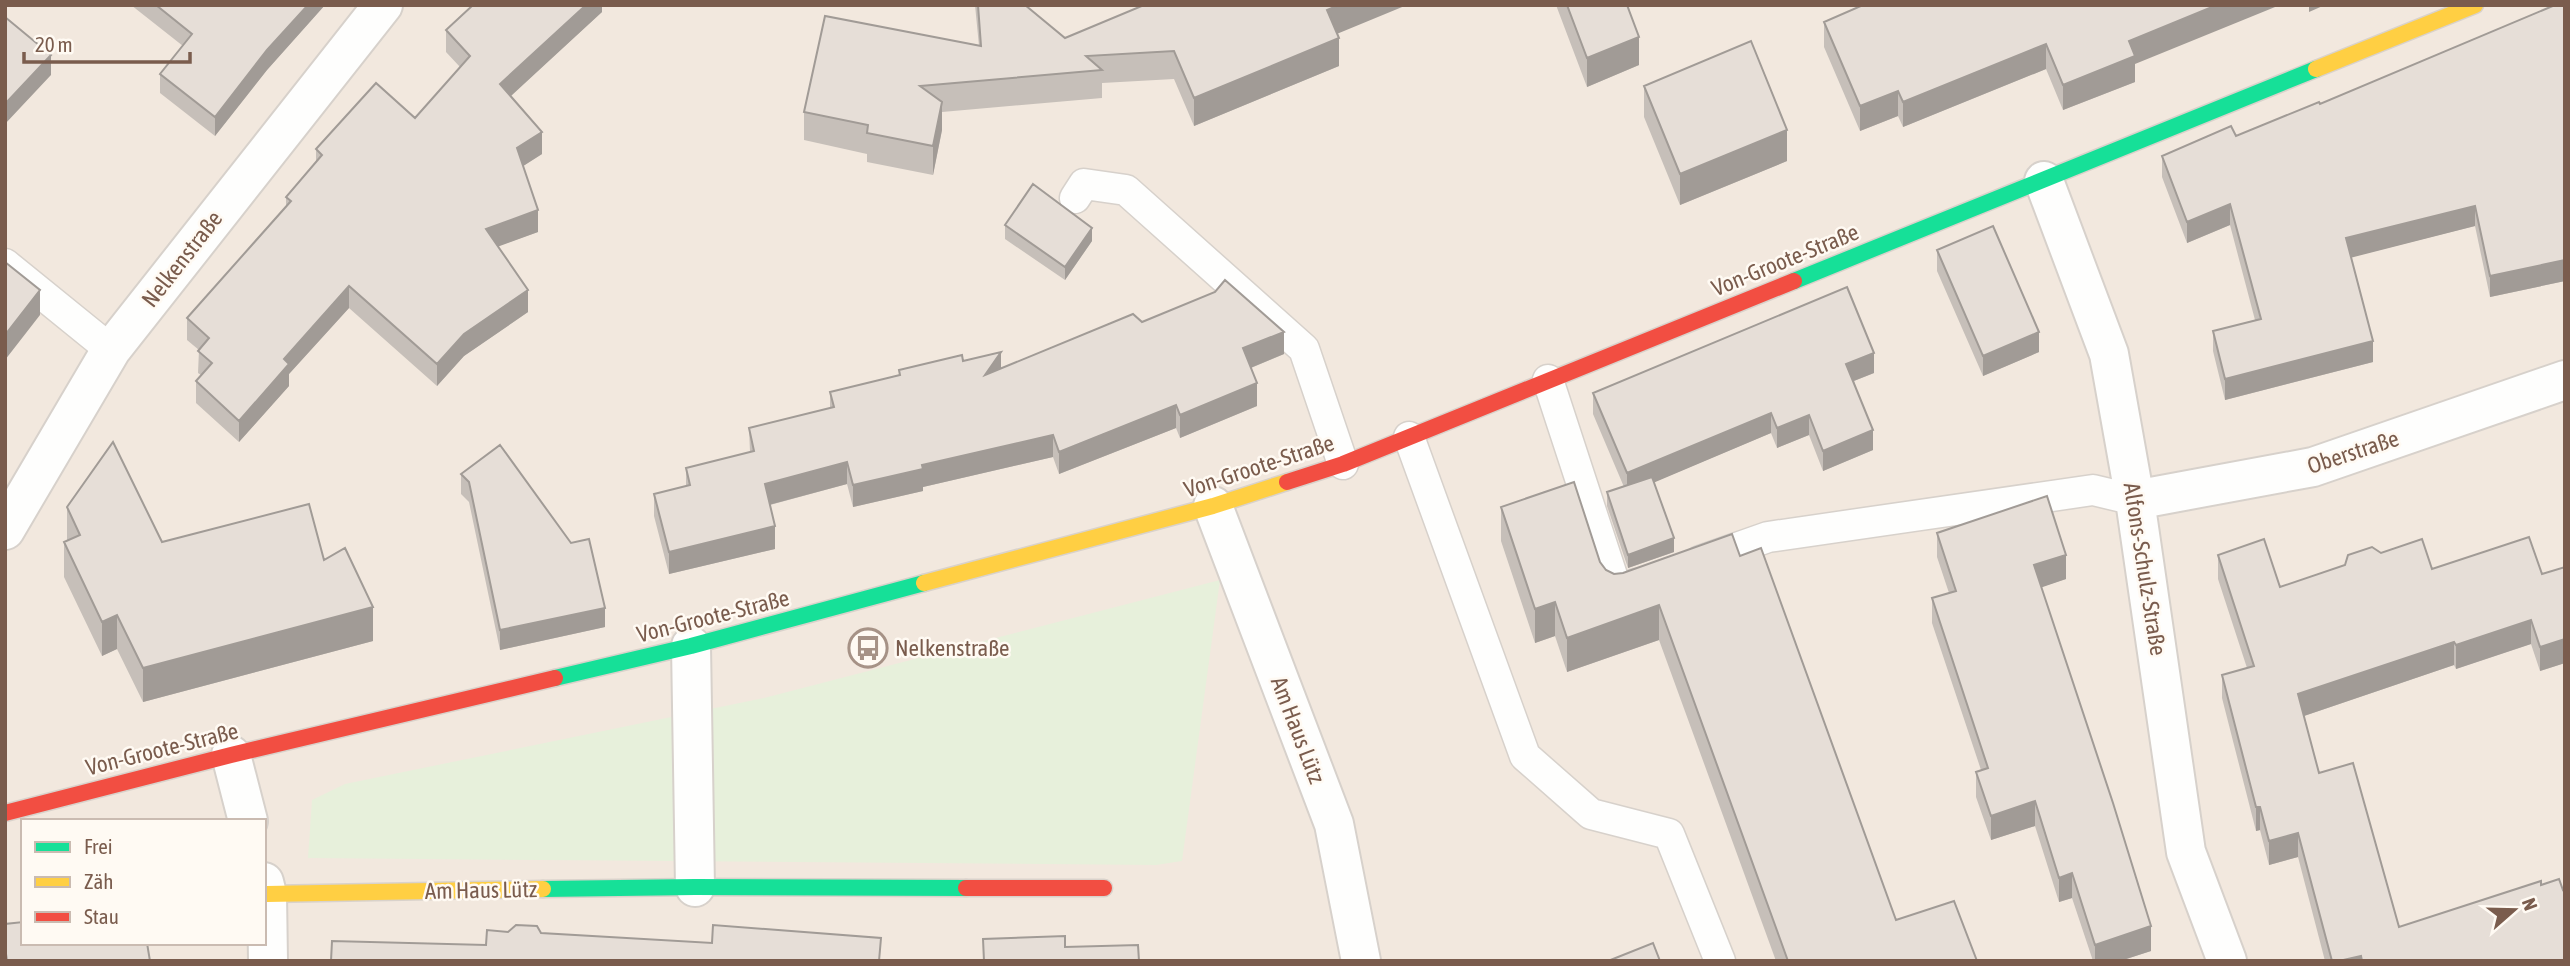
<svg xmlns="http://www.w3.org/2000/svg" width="2570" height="966" font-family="'Asap Condensed',sans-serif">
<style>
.residential{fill:#f2e8de;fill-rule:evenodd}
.green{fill:#e7f0db}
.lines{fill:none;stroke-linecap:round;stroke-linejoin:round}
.lane-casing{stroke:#d7d1cb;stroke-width:33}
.street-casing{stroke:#d7d1cb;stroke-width:42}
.fast-casing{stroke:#d9d2cb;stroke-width:19}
.slow-casing{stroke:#d9d2cb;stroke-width:19}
.jam-casing{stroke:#d9d2cb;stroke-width:19}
.lane{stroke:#fefefd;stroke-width:30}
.street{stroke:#fefefd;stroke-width:38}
.fast{stroke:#16e098;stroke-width:16}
.slow{stroke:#ffcf43;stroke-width:16}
.jam{stroke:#f24e42;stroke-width:16}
.wall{fill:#c6bfb9}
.shaded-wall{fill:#a19b96}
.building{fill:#e6ded7;stroke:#a19b96;stroke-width:2}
.labels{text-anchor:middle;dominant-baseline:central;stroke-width:5;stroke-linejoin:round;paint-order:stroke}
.street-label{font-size:23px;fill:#7a5c4d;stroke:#fffaf3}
.poi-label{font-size:23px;fill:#7a5c4d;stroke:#fffaf3;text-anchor:start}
</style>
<rect width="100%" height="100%" fill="#f9f5f0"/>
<path class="residential" d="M5 5H2565V961H5ZM23 821H264V943H23Z"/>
<path class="green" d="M1220 580 1182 861 1156 865 308 858 312 800 345 784 764 698Z"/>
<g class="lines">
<g class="lane-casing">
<path id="lane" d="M1075 198 1084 184 1126 190 1304 349 1343 464
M5 264 111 350
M1548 380 1617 591 1636 584
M1409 437 1525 756 1591 814 1669 834 1720 961
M1700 561 1768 537 2093 490 2135 500"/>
</g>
<g class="street-casing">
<path id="street" d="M2044 181 2109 354 2135 500 2186 852 2227 961
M2135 500 2313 467 2565 380
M1213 506 1334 824 1361 961
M5 530 111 350 383 5
M691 646 695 887
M231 755 248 821
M264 882 267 894 268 961"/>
</g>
<g class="fast-casing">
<path id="fast" d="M1794 281 2316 69
M555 678 691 646 924 583
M543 889 695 887 966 888"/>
</g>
<g class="slow-casing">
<path id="slow" d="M2316 69 2475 5
M924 583 1213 506 1287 482
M267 894 543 889"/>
</g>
<g class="jam-casing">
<path id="jam" d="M1287 482 1343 464 1794 281
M5 813 231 755 555 678
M966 888H1104"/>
</g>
<use href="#lane" class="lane"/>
<use href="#street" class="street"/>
<use href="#fast" class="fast"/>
<use href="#slow" class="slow"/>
<use href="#jam" class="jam"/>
</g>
<path class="wall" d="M131 5H325L267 70 215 136 160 93V74L183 46Z
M602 5V12L510 96 542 154 523 166 538 232 498 246 528 312 464 356 437 386 349 308 289 374V386L239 442 196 403V381L201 375 198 373 199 350 187 340V318L286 207V197L316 162V149L415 118 460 67 446 52V30Z
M975 5H1025L1065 38 1338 34 1339 66 1194 126 1174 79 1102 83V98L942 112V130L933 175 867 162V154L804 140V112L979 46Z
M1556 5H1627L1639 65 1587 87Z
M1863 5 2135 64V82L2063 110 2046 69 1903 127 1898 116 1860 131 1824 47V22Z
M2565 5V281L2490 297 2475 226 2351 257 2373 362 2225 400 2213 351V331L2255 320 2230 225 2187 243 2162 177V156L2236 136 2320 104Z
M1644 86 1787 161 1680 205 1644 117Z
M1005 225 1092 241 1065 280 1005 239Z
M1937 250 2039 352 1983 376 1937 271Z
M1142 322 1284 354 1251 368 1257 406 1180 438 1176 428 1059 474 1053 457 923 487V491L853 507 847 484 770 505 775 549 669 574 654 516V494L686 486V468L750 452 749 428 830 408V392L899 375V370L963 361 1001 369Z
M1874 373 1854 381 1873 450 1823 471 1809 435 1777 448 1771 433 1654 482 1674 552 1628 568 1607 506V492L1624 487 1593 414V393Z
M500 445 605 627 500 650 469 502 461 494V474Z
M67 507 162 542 324 560 373 641 143 702 117 649 102 656 64 577V542L67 541Z
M1501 507 1600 562 1606 570 1614 574 1740 556 1896 920 1977 961H1776L1659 640 1567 672 1555 636 1535 643 1501 541Z
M1937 533 2066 579 2041 587 2151 951 2120 961H2093L2072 898 2059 902 2035 826 1991 840 1976 797V772L1981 770 1932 623V598L1949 593 1937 557Z
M2381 553 2432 569 2542 574 2565 567V663L2540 671 2531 644 2456 669 2454 665 2304 716 2319 773 2399 927 2541 885 2565 961H2325L2298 857 2269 865 2260 830 2256 831 2222 698V675L2247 668 2218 579V555L2280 587Z"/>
<path class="shaded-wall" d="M308 5H325L267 70 215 136V117L267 50Z
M586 5H602V12L500 106V84Z
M1339 5H1407L1327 38V10Z
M2217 5H2280L2135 64V82L2063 110V85L2129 41Z
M2309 5H2325L2309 12Z
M1639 37V65L1587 87V58Z
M1339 38V66L1194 126V98Z
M2046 44V69L1903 127V102Z
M51 55V75L5 124V104Z
M1898 91V116L1860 131V106Z
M942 102V130L933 175V146Z
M1787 130V161L1680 205V174Z
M542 132V154L517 170V148Z
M2230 204V225L2187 243V222Z
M2475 206V226L2346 259V238Z
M538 210V232L486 251V229Z
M1092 228V241L1065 280V267Z
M2565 260V281L2490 297V276Z
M349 286V308L289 374V386L239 442V421L284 359Z
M40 290V315L5 360V335Z
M528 290V312L464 356 437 386V364L464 334Z
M1284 332V354L1243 371V348Z
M2039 332V352L1983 376V356Z
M2373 341V362L2225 400V379Z
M1001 352V375H985Z
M1874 353V373L1846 384V364Z
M1257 383V406L1180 438V415Z
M1176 405V428L1059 474V452Z
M1771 413V433L1627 494V473Z
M1809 415V435L1777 448V428Z
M1873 430V450L1823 471V451Z
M1053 435V457L923 487V491L853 507V485L922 465Z
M847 462V484L765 506V484Z
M775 526V549L669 574V552Z
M1674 538V552L1628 568V555Z
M2066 555V579L2034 590V565Z
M1555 602V636L1535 643V609Z
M1659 605V640L1567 672V638Z
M373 607V641L143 702V668Z
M605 608V627L500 650V630Z
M117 615V649L102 656V622Z
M2531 620V644L2456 669V645Z
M2565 639V663L2540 671V647Z
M2454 642V665L2298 718V694Z
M2035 801V826L1991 840V816Z
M2256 807H2260V830L2256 831Z
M2298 833V857L2269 865V841Z
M2072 873V898L2059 902V878Z
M2151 926V951L2120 961H2095V945Z
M2361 956V961H2339Z"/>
<path class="building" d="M156 5H308L267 50 215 117 160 74 192 34Z
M473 5H586L500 84 542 132 517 148 538 210 486 229 528 290 464 334 437 364 349 286 284 359 289 364 239 421 196 381 212 363 198 351 209 338 187 318 291 201 286 197 322 155 316 149 376 83 415 118 470 56 446 30Z
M978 5H1025L1065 38 1144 5H1339L1327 10 1339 38 1194 98 1174 51 1086 56 1102 70 920 86 942 102 933 146 867 133 868 125 804 112 825 16 981 46Z
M1567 5H1627L1639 37 1587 58Z
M1863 5H2217L2129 41 2135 56 2063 85 2046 44 1903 102 1898 91 1860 106 1824 22Z
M2555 5H2565V260L2490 276 2475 206 2346 238 2373 341 2225 379 2213 331 2261 319 2230 204 2187 222 2162 156 2231 126 2236 136 2319 102 2320 104Z
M5 17 51 55 5 104Z
M1751 41 1787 130 1680 174 1644 86Z
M1033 184 1092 228 1065 267 1005 225Z
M1993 226 2039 332 1983 356 1937 250Z
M5 262 40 290 5 335Z
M1225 280 1284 332 1243 348 1257 383 1180 415 1176 405 1059 452 1053 435 922 465 923 469 853 485 847 462 765 484 775 526 669 552 654 494 690 485 686 468 754 451 749 428 834 407 830 392 900 375 899 370 962 355 963 361 1001 352 985 375 1133 314 1142 322 1215 292Z
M1847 287 1874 353 1846 364 1873 430 1823 451 1809 415 1777 428 1771 413 1627 473 1593 393Z
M113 442 162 542 309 504 324 560 345 548 373 607 143 668 117 615 102 622 64 542 80 535 67 507Z
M500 445 571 543 589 539 605 608 500 630 469 482 461 474Z
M1652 477 1674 538 1628 555 1607 492Z
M1574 482 1600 562 1606 570 1614 574 1623 573 1732 534 1740 556 1761 548 1896 920 1954 901 1977 961H1788L1659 605 1567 638 1555 602 1535 609 1501 507Z
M2047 496 2066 555 2034 565 2113 803 2151 926 2095 945 2072 873 2059 878 2035 801 1991 816 1976 772 1988 768 1932 598 1956 591 1937 533Z
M2529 537 2542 574 2565 567V639L2540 647 2531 620 2456 645 2454 642 2298 694 2319 773 2353 763 2399 927 2541 881V885L2559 879 2563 890 2565 889V961H2362L2361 956 2339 961H2332L2298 833 2269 841 2260 807H2256L2222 675 2254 666 2218 555 2264 539 2280 587 2345 565 2348 555 2372 547 2381 553 2422 539 2432 569Z
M23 922V943H147L150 961H7L5 947V924Z
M516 925 537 926 541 933 712 943 713 925 881 938 879 961H331L332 941 486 945 487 930 508 932Z
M1065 936V947L1138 945 1139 961H984L983 939Z
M1653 943 1660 961H1608Z"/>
<defs>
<g id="bus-ring" transform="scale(2.0125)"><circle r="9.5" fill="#fffaf3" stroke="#a69286" stroke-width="1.5"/><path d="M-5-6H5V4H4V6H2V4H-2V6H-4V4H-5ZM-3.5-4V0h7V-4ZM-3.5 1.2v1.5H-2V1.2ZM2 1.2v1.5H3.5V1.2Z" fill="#a69286"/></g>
</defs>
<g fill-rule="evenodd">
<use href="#bus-ring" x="868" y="648"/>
</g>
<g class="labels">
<g class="street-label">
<text transform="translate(182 259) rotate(-52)">Nelkenstraße</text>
<text transform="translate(1785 260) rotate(-22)">Von-Groote-Straße</text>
<text transform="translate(2353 452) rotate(-18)">Oberstraße</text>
<text transform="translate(1259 466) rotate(-18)">Von-Groote-Straße</text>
<text transform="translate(2145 569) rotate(81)">Alfons-Schulz-Straße</text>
<text transform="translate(713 616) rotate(-14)">Von-Groote-Straße</text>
<text transform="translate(1298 730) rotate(69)">Am Haus Lütz</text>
<text transform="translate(162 749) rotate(-14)">Von-Groote-Straße</text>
<text transform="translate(481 890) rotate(-1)">Am Haus Lütz</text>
</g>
<g class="poi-label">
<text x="895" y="648">Nelkenstraße</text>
</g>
</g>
<rect width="2570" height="966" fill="none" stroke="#7a5c4d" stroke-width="14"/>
<rect x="21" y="819" width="245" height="126" fill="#fffaf3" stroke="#cabbb1" stroke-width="2"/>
<rect x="35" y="842" width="35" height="10" fill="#16e098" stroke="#cabbb1" stroke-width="2"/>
<text x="84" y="854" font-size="21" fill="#7a5c4d">Frei</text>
<rect x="35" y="877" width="35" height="10" fill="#ffcf43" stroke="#cabbb1" stroke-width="2"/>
<text x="84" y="889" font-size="21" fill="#7a5c4d">Zäh</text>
<rect x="35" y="912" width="35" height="10" fill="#f24e42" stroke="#cabbb1" stroke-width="2"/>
<text x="84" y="924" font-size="21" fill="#7a5c4d">Stau</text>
<g transform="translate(2514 910) rotate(70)" stroke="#fffaf3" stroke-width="5" paint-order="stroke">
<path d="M0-5L12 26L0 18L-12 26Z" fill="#7a5c4d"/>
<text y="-10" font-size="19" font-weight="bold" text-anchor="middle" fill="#7a5c4d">N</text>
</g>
<path d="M24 52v10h166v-10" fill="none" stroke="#7a5c4d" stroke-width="3.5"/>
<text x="35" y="52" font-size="21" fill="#7a5c4d" stroke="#fffaf3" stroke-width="5" paint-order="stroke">20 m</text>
</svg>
